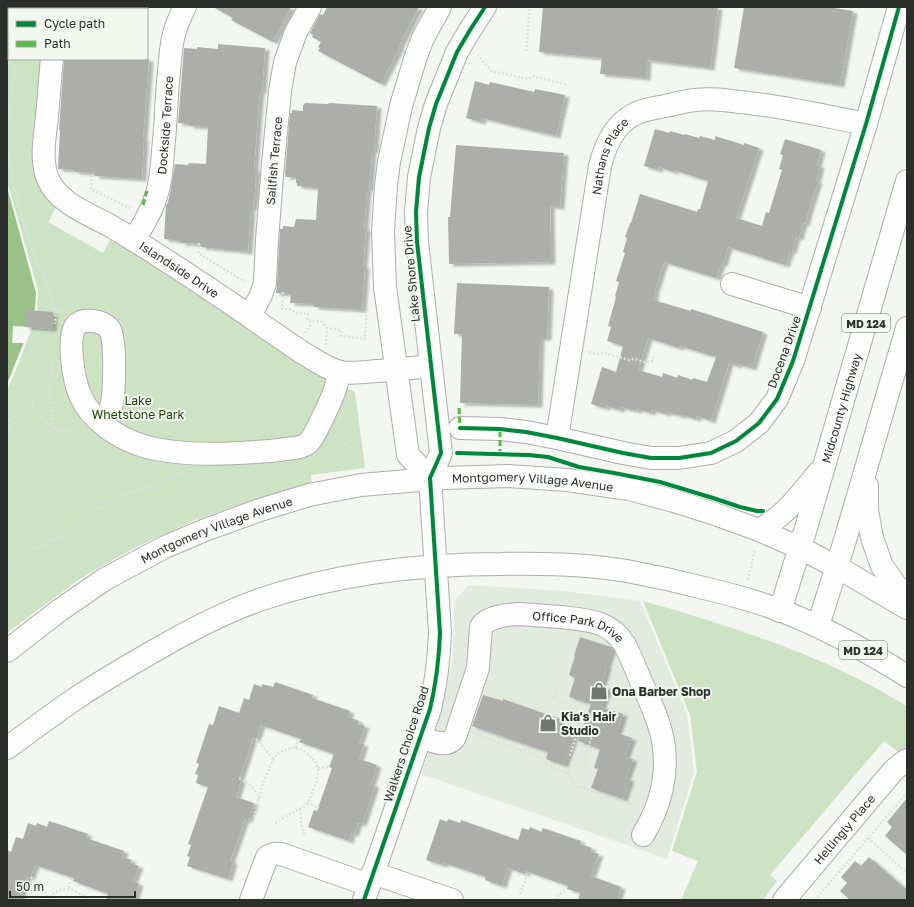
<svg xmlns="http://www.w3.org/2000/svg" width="914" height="907" font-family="'Golos Text',sans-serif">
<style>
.built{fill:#e3eadf}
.green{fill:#cee3c3}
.water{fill:#9cc188}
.pier{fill:#f3f6f1}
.building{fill:#adaeab;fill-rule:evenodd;filter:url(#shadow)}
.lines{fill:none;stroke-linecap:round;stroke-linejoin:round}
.minor-casing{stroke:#acaeab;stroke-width:24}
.major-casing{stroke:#acaeab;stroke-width:24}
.path{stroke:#dfe0de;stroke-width:2.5;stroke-dasharray:2 2;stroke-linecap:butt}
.minor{stroke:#fdfefd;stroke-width:22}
.major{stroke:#fdfefd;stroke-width:22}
.quiet{stroke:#58b947;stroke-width:3;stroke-dasharray:6 3;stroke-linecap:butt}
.cycleway-casing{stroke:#f2f8ef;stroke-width:6}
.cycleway{stroke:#00873e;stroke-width:4}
.labels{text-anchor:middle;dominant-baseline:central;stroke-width:4;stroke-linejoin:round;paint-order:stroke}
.shield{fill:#f2f8ef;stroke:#676b66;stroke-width:1}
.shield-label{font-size:11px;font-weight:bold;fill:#2c2e2b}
.street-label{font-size:12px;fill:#2c2e2b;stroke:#f2f8ef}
.park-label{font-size:12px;fill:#1e3e05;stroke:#f2f8ef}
.poi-label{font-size:12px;font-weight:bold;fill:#2c2e2b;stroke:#f2f8ef;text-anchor:start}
</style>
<defs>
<filter id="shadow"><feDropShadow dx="4.5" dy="2.5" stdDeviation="1" flood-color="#0004"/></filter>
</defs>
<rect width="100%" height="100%" fill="#f3f6f1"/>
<path class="built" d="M469 585 563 591 640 601 687 714 694 772 667 859 421 774 441 713 453 657 454 602Z"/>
<path class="green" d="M9 22V59H42L43 193 56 208 48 222 103 253 111 238 205 298 256 334 323 376 355 392 365 468 311 475 312 484 259 498 195 520 138 546 81 578 16 626 7 633V390L16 370 37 315 38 290 7 181V32Z
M643 601C690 614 735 628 780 645 824 661 867 682 907 706V744L902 755 884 741 770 875 777 881 763 900H681L698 861 672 851 697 772 690 715Z"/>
<path class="water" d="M7 187 36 293 34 317 7 384Z"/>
<path class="pier" d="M13 326 32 327 26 343H12Z"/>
<path class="building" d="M213 7H291L273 42 231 20 233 18Z
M327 7H419L399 46 400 47 381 84 318 51 320 48 318 47 321 42 312 37 313 35 310 33 320 14 323 15Z
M543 7H718L710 68 647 60 646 78 600 74 602 58 539 52Z
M744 7H828L853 11 840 85 734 68Z
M218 44 265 48 262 91H260L258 114 254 169H256L255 190 253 207H251L248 252 201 247V244L181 243V241L164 239 166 206 168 202 171 188 175 164 188 165 189 163 206 164 208 127 190 126V124L178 123 184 48 197 49V47L218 49Z
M64 59H149L143 138H144L142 179 95 176V173L75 172V170L58 169 60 130H59Z
M475 81 489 85 490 82 534 92 535 89 565 95 556 136 482 118 481 122 466 118Z
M305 103 328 104 329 103 377 106 374 150H372L369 189H367L364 228H366L363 266H365L362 310 314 307V304L290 303 291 294 276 293 277 284 280 229H283V226L294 227 296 219 316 220 318 188 297 186V183H296V177H285L286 174H285L290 113H292V110L303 111V105H304Z
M655 129 669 133 670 131 684 135 685 134 699 138 700 136 715 140V136L744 145V143L759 148 736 218 762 226 766 212 769 213 782 170 779 169 783 155 780 154 785 139 821 150 817 165 820 166 816 181H818L809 209 805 224 803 223 799 238 796 237 792 251H790L785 265 728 247 723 264H721L716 278 664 262 654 293H655L653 300 691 311V309L763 332 752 368 737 364V366L729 363 711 421 697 416 696 419 682 415 681 416 667 412 666 414 652 410 651 413 637 409 636 411 621 407 620 410 606 406 605 408 591 404 602 367 616 372 623 346 607 341 611 327 608 326 616 297 615 296 619 282 616 281 625 253 623 252 627 238 625 237 630 223H631L640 194 697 212 698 209H700L708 181 674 170V172L659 167 658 170 644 166ZM648 338 679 348 680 346 716 357 707 382 693 378 692 380 678 375 677 378 663 373 662 377 638 370Z
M456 145 564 153 560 207 550 206 551 262 449 264 448 217H450Z
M457 283 549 287 547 338H540L538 405 460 403 462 334H454Z
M26 310 53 312 52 329 25 327Z
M580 637 611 647 612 648 606 666 607 667 601 686 608 688 601 707 569 697 575 678 569 675 575 656H574Z
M275 682 313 695 312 698 350 711 348 717 359 721 358 724 365 726 359 743 364 744 359 759 377 765 371 784 375 785 362 824 358 823 354 834 351 833 349 841 308 827 314 810 317 811 332 768 329 767 334 754 299 742 301 739 261 725 256 739 253 738 239 780 241 781 236 797 254 803 248 820 245 819 230 861 233 862 228 879 187 866 190 857 187 856 191 845 188 844 208 787 196 783 198 775 195 774 199 764 196 763 209 724 213 725 219 706 239 713 244 698 249 700 254 684 262 687V684L273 687Z
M483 695 503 701V699L560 719 557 727 575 733 564 765 546 759 548 752 472 726Z
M591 704 623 714 617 733 632 738 625 757 633 759 626 778 630 779 623 799 591 788 598 769 594 768 600 749 578 741Z
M907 798V855L885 836 892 827 887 822Z
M440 819 447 822 448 819 460 823 461 820 518 840 522 828 529 830 530 827 541 832 543 828 581 841 580 844 592 848 590 852 599 854 591 876 621 887 617 900H578L580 893 567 889 568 886 526 871 525 874 508 868 502 886 485 880 486 877 444 863 443 865 426 860Z
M49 821 88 834 86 838 124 851 122 857 132 860 130 863 139 866 133 881 139 884 134 900H106L108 894 73 881 74 878 35 865 30 878 27 877 19 900H7V850L11 852 16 837 23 839 28 823 36 826 37 823 47 827Z
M869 857 907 890V900H850L840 891 847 883 841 877 855 861 861 866Z"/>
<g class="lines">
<g class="minor-casing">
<g id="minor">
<path d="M60 9 61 7"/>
<path id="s1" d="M52 59C50 78 49 97 47 116 45 136 40 160 48 179 58 204 92 215 114 228 160 255 204 285 248 315 266 328 285 341 303 353 315 360 327 369 341 372 352 374 365 372 377 371 395 370 413 368 431 366"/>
<path id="s2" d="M134 240C142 226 152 212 156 196 161 182 162 166 163 151 166 125 166 98 169 72 171 46 172 31 185 7"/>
<path d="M732 284 810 308"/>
<path id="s3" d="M250 316 261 295 265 283 267 240 273 164 280 91 285 62 296 32 310 7"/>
<path d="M101 422C104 419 108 415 110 410 115 398 116 341 110 330 105 322 93 320 85 321 81 322 77 323 75 327 67 341 74 383 81 397 86 409 96 419 106 427 118 436 132 443 147 447 185 457 239 454 279 450 288 448 301 449 308 443 315 436 319 425 323 417 327 409 330 402 333 395 336 387 338 379 340 372"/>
<path d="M460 428 500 429 526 432 557 438 623 453 651 458H679L711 453 736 441 759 423 777 399 793 361 866 124 899 7"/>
<path id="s4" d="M557 438 600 166C605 146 614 125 633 115 643 109 655 108 665 106 675 104 685 101 695 100 710 98 725 100 740 102 783 106 824 116 866 124"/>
<path d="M430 478 408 455 393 345 385 287 383 231 386 186 389 162 401 106 416 56 423 38 440 7"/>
<path id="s5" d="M421 737C432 741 447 749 455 737L478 668 481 627C486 617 510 614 520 614 533 615 547 616 560 617 586 620 610 620 625 645 632 659 638 675 645 690 652 706 660 723 663 741 669 774 660 807 643 835"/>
<path d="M373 873 452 900"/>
<path d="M251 900 267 857C271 854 275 853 281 854L369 885"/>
<path d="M364 900 430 709C436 684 439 659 440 633L430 478 441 453 417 242 416 212 419 177 429 128 436 104 457 52 470 30 485 7"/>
<path id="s6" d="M784 900 893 771 901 764 907 760"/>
</g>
</g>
<g class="major-casing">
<g id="major">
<path d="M867 486V510L872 538 882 566 907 601"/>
<path d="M759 530C785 516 800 495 819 472"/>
<path id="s7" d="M780 611 806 528 907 181"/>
<path d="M818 626 843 547 907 328"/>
<path id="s8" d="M7 651 60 610 105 579 165 547 205 530 260 510 309 495 361 485 443 478 508 476 567 480 629 489 674 501 712 513 759 530 800 548 837 567 907 608"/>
<path d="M7 748C31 731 54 713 78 697 105 679 133 663 161 647 194 628 227 611 262 599 339 573 420 564 501 564 543 563 586 564 627 571 654 576 681 582 708 589 733 595 758 602 782 611 826 628 867 651 907 676"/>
</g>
</g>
<path class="path" d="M26 9 27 7
M526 51 530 7
M480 58 492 71 528 79 533 76 568 85
M17 59 11 98 8 123V148L12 181 27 235 56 309 55 324
M92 175 91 189 127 207H131
M199 243 198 253 245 282
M283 292 282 309H290L296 313 308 314 307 320 322 322 327 328
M56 309 65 311
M305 333 310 326V321
M326 345 327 328 341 330V336L365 339 367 307
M589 352 597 354 605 353 629 360 634 359 645 362H649L652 361 654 357
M50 386 51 425
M30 403C38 412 54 435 68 432 70 432 72 430 74 429
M7 422 46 390 50 386 52 363
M7 433 9 430 11 426 8 421
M332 441 346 444 358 453 365 466
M7 568 33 549 68 533 95 511 110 502 139 489 184 473
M748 580 755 549
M556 689 553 698 573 705 577 724 594 730 585 758 588 769
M475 734 542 758 545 765 568 773 574 757 570 755 580 725
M256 739 274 760
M296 748 298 738
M318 768 329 767
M568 773 574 785 636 806
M239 778C249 783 255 789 259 799
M307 803 319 808
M300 809C302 819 300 826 305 835
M254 817 262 787 270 766 277 754 284 750 293 748 301 749 308 754 317 764 318 773 316 783 309 800 305 806 283 818 274 824
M868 838 907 873
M31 877 49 898
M69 888 71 877
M520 894 528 872
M47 900C59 885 74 886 87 900
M555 900 557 897 567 888
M815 900 907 793"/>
<use href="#minor" class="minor"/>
<use href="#major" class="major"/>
<path class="quiet" d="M143 205 147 191
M459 408 460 428
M500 455V429"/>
<g class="cycleway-casing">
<path id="cycleway" d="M460 428 500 429 526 432 557 438 623 453 651 458H679L711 453 736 441 759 423 777 399 793 361 866 124 899 7
M457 453 529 455 548 457 579 467 614 473 660 482 713 498 740 507 757 511H763
M364 900 430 709C436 684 439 659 440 633L430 478 441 453 417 242 416 212 419 177 429 128 436 104 457 52 470 30 485 7"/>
</g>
<use href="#cycleway" class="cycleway"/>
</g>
<defs>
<g id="shop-bare" transform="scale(1.38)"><path d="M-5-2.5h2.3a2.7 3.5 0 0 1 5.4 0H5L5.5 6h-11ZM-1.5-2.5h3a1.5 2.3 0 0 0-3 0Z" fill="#727470" stroke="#f2f8ef" stroke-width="2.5" paint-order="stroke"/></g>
</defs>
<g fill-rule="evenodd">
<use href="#shop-bare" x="599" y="691"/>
<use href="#shop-bare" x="548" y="723"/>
</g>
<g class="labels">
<g class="shield">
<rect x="842" y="314" width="48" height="18" rx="3"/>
<rect x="839" y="641" width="48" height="18" rx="3"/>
</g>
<g class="shield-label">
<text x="866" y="323">MD 124</text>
<text x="863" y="650">MD 124</text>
</g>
<g class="street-label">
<text stroke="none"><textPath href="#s2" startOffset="121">Dockside Terrace</textPath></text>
<text stroke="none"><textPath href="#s4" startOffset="288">Nathans Place</textPath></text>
<text stroke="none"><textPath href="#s3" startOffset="159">Sailfish Terrace</textPath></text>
<text stroke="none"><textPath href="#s1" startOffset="282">Islandside Drive</textPath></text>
<text transform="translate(411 274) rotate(-95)">Lake Shore Drive</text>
<text transform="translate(784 352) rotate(-70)">Docena Drive</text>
<text stroke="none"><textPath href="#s7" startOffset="212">Midcounty Highway</textPath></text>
<text stroke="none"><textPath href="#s8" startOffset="568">Montgomery Village Avenue</textPath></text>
<text stroke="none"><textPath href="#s8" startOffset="244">Montgomery Village Avenue</textPath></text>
<text stroke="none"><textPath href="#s5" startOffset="254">Office Park Drive</textPath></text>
<text transform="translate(406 744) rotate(-72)">Walkers Choice Road</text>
<text stroke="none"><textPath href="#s6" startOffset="93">Hellingly Place</textPath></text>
</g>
<g class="park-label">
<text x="138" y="400">Lake<tspan x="138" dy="14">Whetstone Park</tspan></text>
</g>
<g class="poi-label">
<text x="612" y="691">Ona Barber Shop</text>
<text x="561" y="716">Kia's Hair<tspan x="561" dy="14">Studio</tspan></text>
</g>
</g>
<rect width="914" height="907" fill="none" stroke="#2c2e2b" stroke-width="16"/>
<rect x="8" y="8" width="140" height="52" fill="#f2f8ef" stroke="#a3a7a1"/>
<rect x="16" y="21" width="20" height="6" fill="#00873e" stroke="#a3a7a1"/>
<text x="44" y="28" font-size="12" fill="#2c2e2b">Cycle path</text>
<rect x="16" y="41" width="20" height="6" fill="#58b947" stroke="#a3a7a1"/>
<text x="44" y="48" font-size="12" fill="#2c2e2b">Path</text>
<path d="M10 891v6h125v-6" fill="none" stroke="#2c2e2b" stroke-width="2"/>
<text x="16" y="891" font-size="12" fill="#2c2e2b" stroke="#f2f8ef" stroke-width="3" paint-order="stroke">50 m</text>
</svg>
